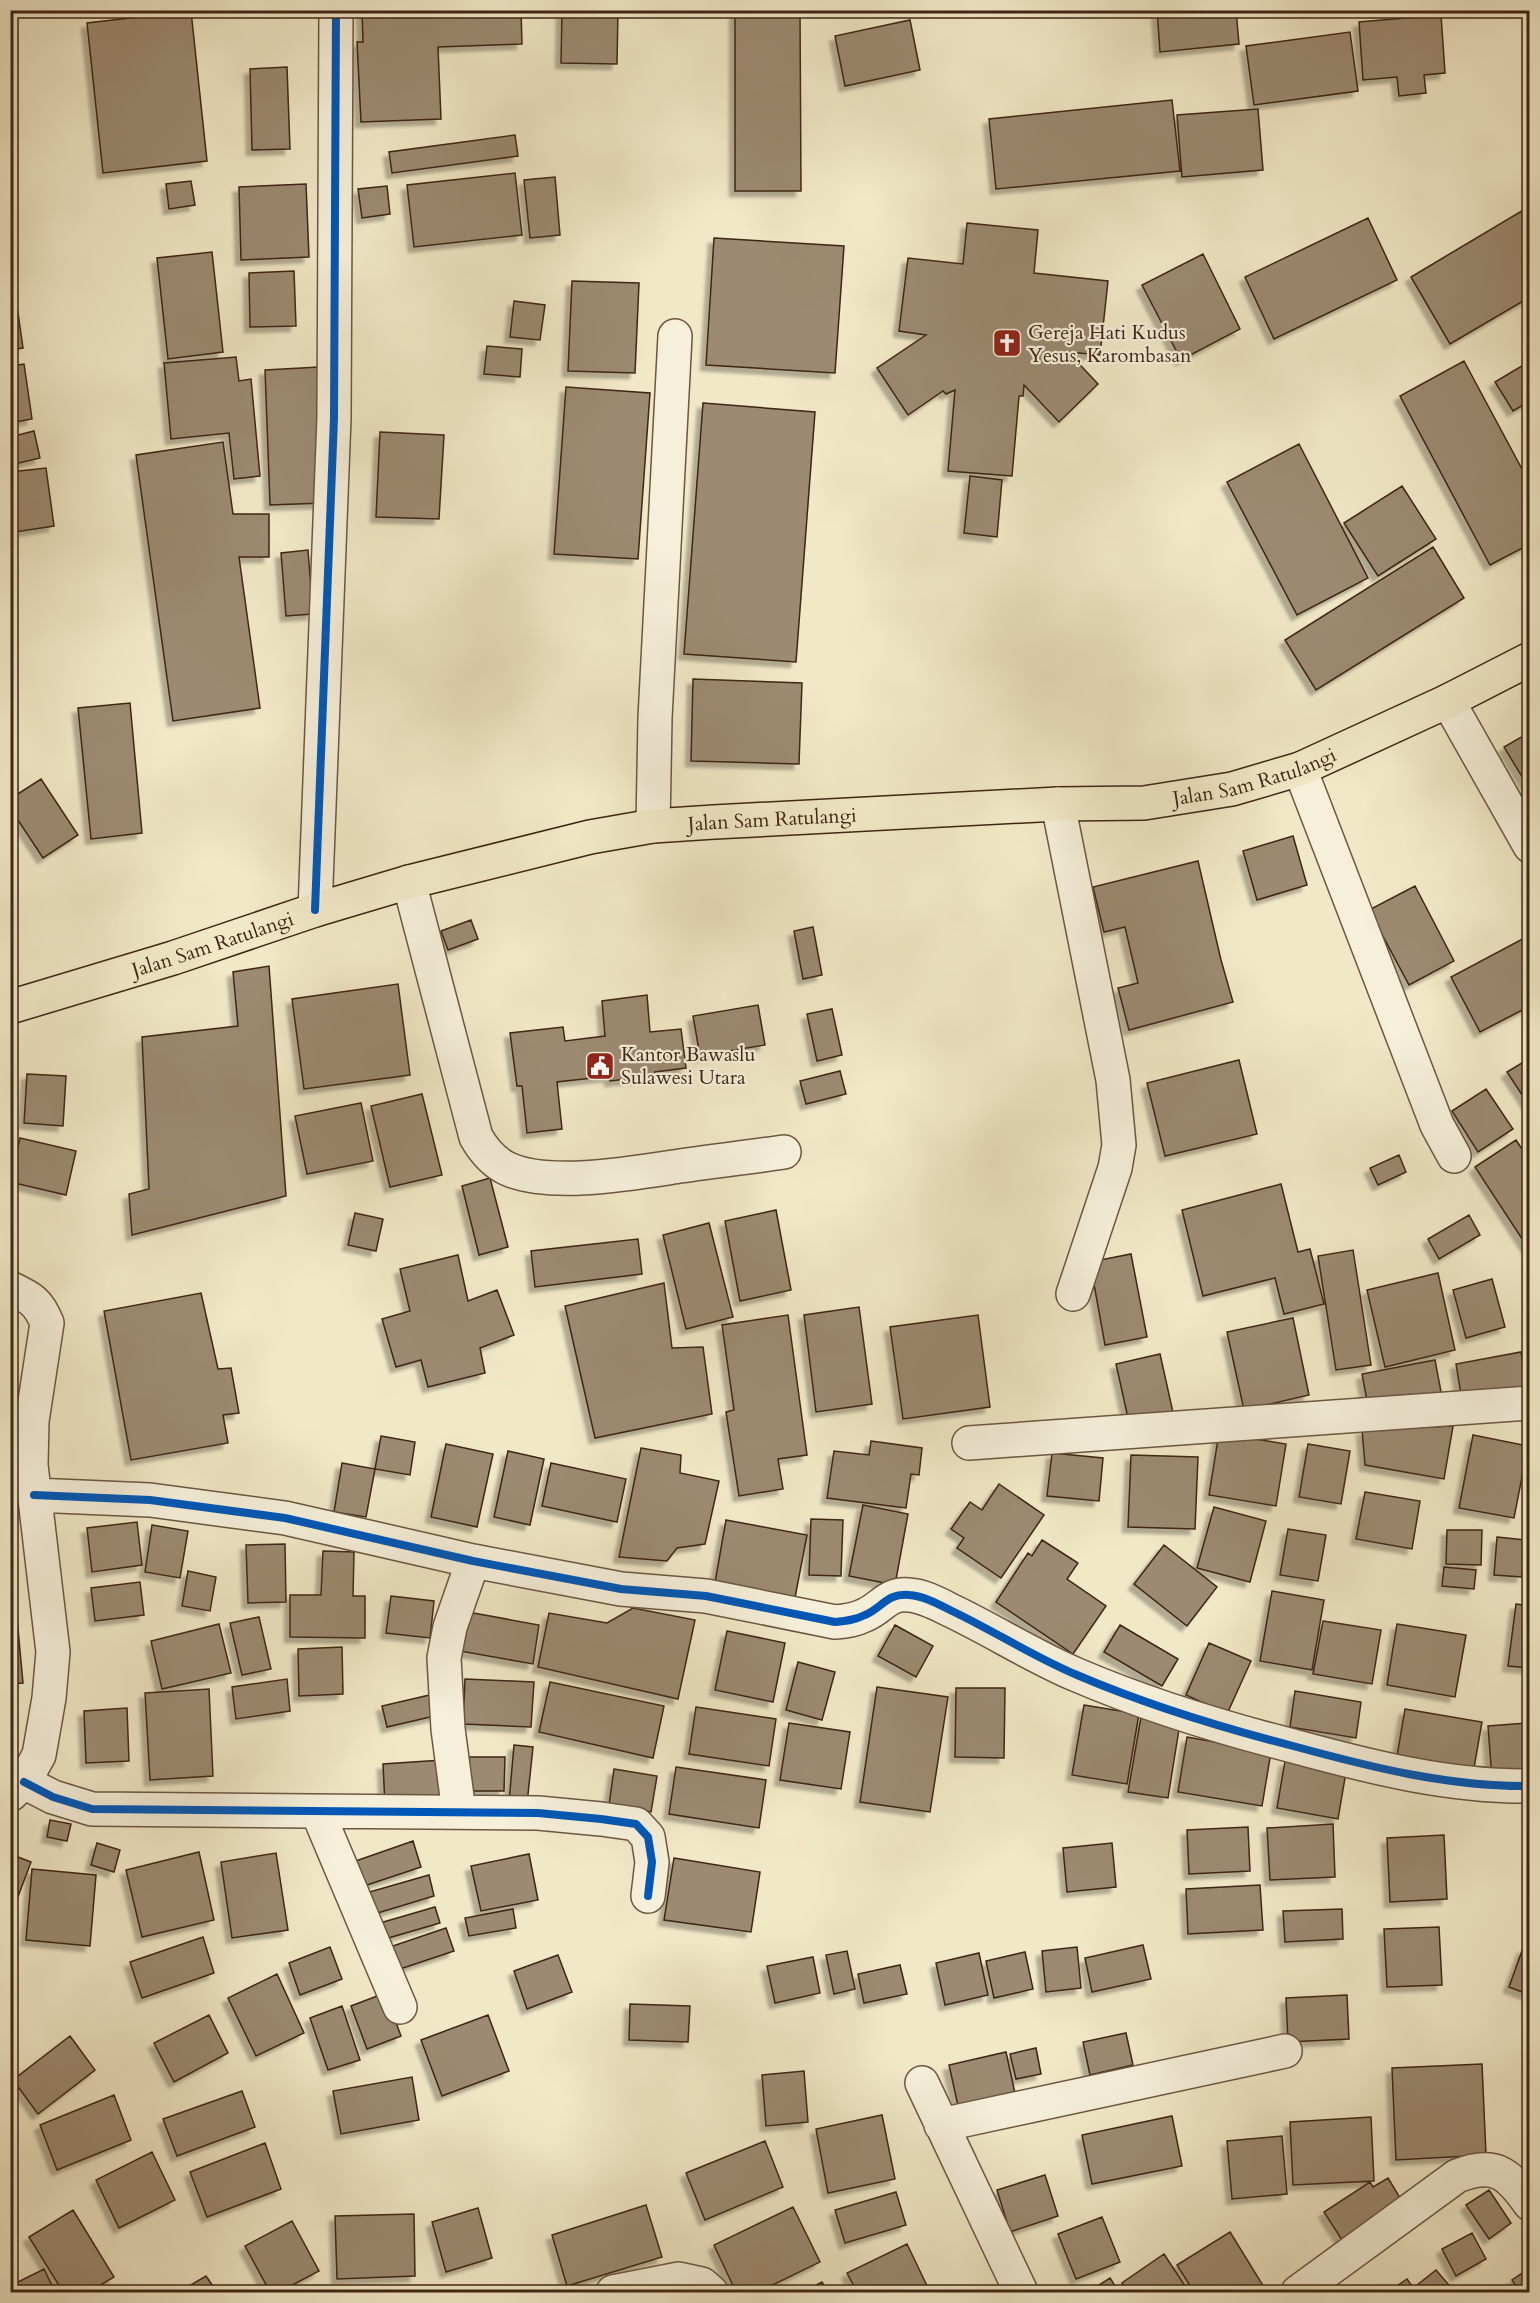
<svg xmlns="http://www.w3.org/2000/svg" width="1540" height="2303" font-family="Cardo,serif">
<style>
.building{fill:#9c8a72;stroke:#3f2515;stroke-width:1.5;filter:url(#shadow)}
.lines{fill:none;stroke-linecap:round;stroke-linejoin:round}
.street-casing{stroke:#6c5642;stroke-width:36}
.highway-casing{stroke:#3f2515;stroke-width:36}
.street{stroke:#f6f0db;stroke-width:33}
.highway{stroke:#f1e8c7;stroke-width:33}
.cycleway-casing{stroke:#f6f0db;stroke-width:11}
.cycleway{stroke:#0057b8;stroke-width:8}
.labels{text-anchor:middle;dominant-baseline:central;stroke-width:4.5;stroke-linejoin:round;paint-order:stroke}
.poi-label{font-size:20px;fill:#3f2515;stroke:#f6f0db;text-anchor:start}
.street-label{font-size:20px;fill:#3f2515;stroke:#f6f0db}
</style>
<defs>
<filter id="shadow"><feDropShadow dx="-5.5" dy="5.5" stdDeviation="1.5" flood-color="#0004"/></filter>
</defs>
<rect width="100%" height="100%" fill="#f1e8c7"/>
<filter id="stains"><feTurbulence type="fractalNoise" baseFrequency=".00333" numOctaves="4"/><feColorMatrix values="0 0 0 0 .2 0 0 0 0 .09 0 0 0 0 .02 0 0 0 .5 -.17"/></filter>
<radialGradient id="worn" r=".72"><stop offset=".6" stop-color="#630" stop-opacity="0"/><stop offset="1" stop-color="#630" stop-opacity=".3"/></radialGradient>
<path class="building" d="M362 10H521L522 44 438 47 441 119 361 122 357 42H363Z
M562 10H618L617 64 561 63Z
M735 10H800L801 191H735Z
M1157 10H1236L1239 44 1160 52Z
M191 11 207 161 103 173 87 23Z
M1441 15 1445 73 1424 75 1426 93 1399 96 1397 77 1363 80 1359 22Z
M910 20 920 70 845 86 835 36Z
M1350 32 1358 91 1254 105 1246 46Z
M287 67 290 149 252 150 250 69Z
M1172 100 1180 171 996 189 989 119Z
M1258 109 1263 170 1182 177 1177 115Z
M515 135 518 156 392 173 389 152Z
M515 173 522 235 414 247 407 185Z
M555 177 560 235 530 238 524 180Z
M191 181 195 205 169 209 166 184Z
M306 184 309 257 241 260 239 187Z
M387 186 390 214 362 218 358 189Z
M1530 206V297L1450 344 1411 277Z
M1368 218 1397 280 1274 339 1245 277Z
M967 223 1038 230 1034 273 1108 281 1100 355 1068 352 1098 384 1059 422 1024 385 1023 396H1019L1012 476 948 471 955 390 946 394 943 391 908 415 877 368 926 335 899 331 908 258 963 264Z
M714 238 844 246 835 373 706 365Z
M212 252 223 352 168 359 157 258Z
M1203 254 1240 329 1181 360 1142 285Z
M10 271H12L23 348 10 350Z
M294 271 296 326 250 327 249 273Z
M572 281 639 283 635 373 568 371Z
M514 301 545 305 540 340 510 337Z
M487 346 522 349 520 377 484 374Z
M236 357 239 381 251 379 260 476 234 479 229 433 171 439 164 363Z
M1464 361 1530 484V544L1490 565 1400 396Z
M1530 361V401L1513 411 1495 382Z
M24 364 32 419 10 423V366Z
M319 367 324 503 270 505 265 370Z
M566 387 650 393 638 559 554 554Z
M703 403 815 412 796 662 684 654Z
M34 431 40 458 10 465V437Z
M380 432 444 435 439 519 376 517Z
M223 442 233 514H269V557H239L260 708 173 721 136 455Z
M1299 444 1368 578 1297 615 1227 482Z
M46 468 54 526 15 532 10 498V472Z
M970 476 1002 480 997 537 964 533Z
M1402 486 1436 539 1378 576 1344 523Z
M1433 547 1464 598 1316 690 1285 640Z
M308 550 313 614 286 616 281 553Z
M693 679 802 683 799 764 691 761Z
M130 703 142 833 91 839 78 708Z
M1530 732V790L1504 747Z
M41 779 78 835 43 858 10 808V799Z
M1293 836 1307 885 1257 900 1243 851Z
M1198 861 1221 960 1233 1002 1129 1030 1118 988 1138 983 1125 927 1104 932 1093 887Z
M1415 886 1454 961 1409 985 1369 910Z
M471 920 478 939 448 950 441 931Z
M813 927 822 975 803 979 794 931Z
M1530 935V1006L1480 1032 1451 977Z
M269 966 286 1196 132 1235 129 1194 149 1189 142 1037 238 1026 233 972Z
M398 984 410 1075 304 1089 292 999Z
M647 995 650 1032 681 1029 686 1068 655 1072V1076L610 1081V1076L557 1082 562 1129 527 1133 522 1086H517L510 1033 563 1027 565 1041 605 1036 602 1001Z
M758 1005 765 1045 700 1056 693 1016Z
M832 1009 842 1055 817 1061 807 1014Z
M1530 1058V1107L1507 1072Z
M1239 1060 1257 1134 1165 1156 1147 1083Z
M840 1071 846 1094 806 1104 800 1081Z
M27 1074 66 1076 63 1126 24 1123Z
M1486 1089 1513 1129 1478 1152 1452 1111Z
M422 1094 442 1175 390 1187 371 1106Z
M361 1103 373 1161 307 1174 295 1116Z
M20 1138 76 1151 66 1195 10 1182Z
M1516 1140 1530 1161V1251L1475 1167Z
M1399 1155 1406 1172 1378 1185 1370 1168Z
M490 1178 508 1247 479 1255 462 1186Z
M1281 1184 1298 1252 1310 1249 1324 1304 1284 1314 1275 1278 1203 1296 1182 1210Z
M776 1210 791 1290 740 1301 725 1221Z
M355 1213 383 1219 376 1251 348 1245Z
M1469 1215 1480 1235 1439 1259 1428 1239Z
M709 1223 733 1317 686 1329 663 1235Z
M638 1239 642 1274 535 1287 531 1251Z
M1353 1250 1371 1365 1336 1370 1318 1256Z
M1131 1254 1147 1337 1105 1345 1090 1262Z
M458 1255 468 1301 497 1290 514 1335 480 1348 485 1373 428 1387 421 1360 396 1367 382 1319 410 1311 400 1269Z
M1438 1273 1455 1350 1385 1367 1367 1290Z
M1492 1279 1505 1327 1466 1338 1453 1290Z
M664 1283 672 1348 703 1347 712 1414 595 1438 565 1306Z
M201 1293 218 1369 231 1368 239 1413 223 1415 228 1443 131 1460 104 1311Z
M859 1307 872 1404 816 1412 804 1315Z
M788 1315 807 1455 778 1459 783 1489 739 1496 726 1412 734 1410 722 1325Z
M978 1315 990 1407 903 1419 890 1327Z
M1293 1318 1309 1395 1244 1410 1227 1332Z
M1521 1352 1528 1393 1463 1406 1456 1364Z
M1160 1354 1174 1417 1130 1427 1116 1364Z
M1435 1360 1442 1397 1369 1411 1362 1374Z
M1453 1426 1444 1479 1365 1465 1362 1430Z
M1219 1433 1286 1444 1276 1506 1209 1495Z
M1473 1435 1528 1446 1514 1518 1459 1508Z
M381 1436 415 1442 410 1475 375 1469Z
M871 1441 922 1448 919 1475 911 1474 906 1508 827 1498 834 1451 869 1455Z
M446 1444 493 1454 477 1527 431 1517Z
M1308 1444 1350 1451 1341 1504 1299 1497Z
M641 1448 681 1455 680 1473 719 1481 705 1544 677 1548 667 1561 619 1557Z
M508 1451 544 1459 530 1525 494 1517Z
M1052 1453 1103 1458 1099 1501 1047 1496Z
M1131 1455 1198 1457 1195 1529 1128 1527Z
M342 1463 375 1469 366 1517 334 1512Z
M551 1463 626 1479 617 1522 542 1506Z
M999 1484 1044 1515 1001 1578 957 1548 964 1538 951 1529 970 1502 982 1510Z
M1365 1492 1420 1501 1412 1549 1356 1539Z
M863 1505 908 1514 895 1585 849 1576Z
M1214 1507 1266 1521 1250 1582 1197 1568Z
M811 1519 843 1520 841 1576 809 1575Z
M726 1520 807 1535 794 1603 714 1588Z
M137 1522 142 1565 92 1572 87 1528Z
M152 1525 188 1531 180 1578 145 1572Z
M1288 1529 1326 1535 1318 1581 1280 1575Z
M1447 1530H1482L1481 1565 1446 1564Z
M1497 1537 1525 1540 1522 1577 1494 1575Z
M1042 1540 1078 1563 1067 1579 1106 1606 1073 1654 996 1602 1028 1553 1032 1556Z
M285 1544 286 1602 248 1603 246 1545Z
M1164 1545 1217 1587 1187 1626 1134 1584Z
M323 1551 354 1552 353 1596H365V1638L290 1637V1595H321Z
M1444 1567 1476 1570 1474 1589 1442 1586Z
M188 1571 216 1577 210 1611 182 1606Z
M140 1582 144 1615 95 1621 91 1588Z
M1272 1591 1324 1600 1312 1670 1260 1661Z
M391 1596 434 1601 430 1638 386 1633Z
M1516 1604 1530 1606V1668L1508 1666Z
M633 1608 695 1620 678 1699 538 1667 549 1613 607 1623Z
M468 1612 539 1625 533 1664 460 1651Z
M259 1617 271 1669 242 1675 230 1623Z
M17 1618 23 1683 10 1684V1619Z
M1323 1621 1381 1630 1372 1684 1313 1674Z
M219 1624 231 1673 162 1689 151 1641Z
M1397 1624 1466 1635 1455 1697 1387 1685Z
M895 1625 933 1646 916 1677 878 1656Z
M1120 1625 1178 1659 1162 1686 1104 1652Z
M727 1631 785 1643 773 1702 715 1690Z
M1209 1643 1251 1661 1227 1714 1186 1695Z
M342 1647 343 1694 299 1696 298 1649Z
M798 1662 835 1672 822 1720 786 1710Z
M287 1679 290 1711 236 1719 232 1687Z
M465 1679 534 1682 531 1727 463 1724Z
M550 1682 664 1706 653 1758 539 1732Z
M877 1687 948 1697 930 1812 860 1802Z
M956 1688H1005L1004 1758 955 1757Z
M209 1689 213 1776 150 1780 145 1693Z
M1295 1691 1361 1702 1356 1738 1290 1727Z
M434 1694 439 1715 387 1727 382 1706Z
M1084 1705 1139 1714 1127 1784 1072 1775Z
M696 1707 776 1719 769 1766 689 1754Z
M127 1708 129 1761 86 1763 84 1711Z
M1405 1709 1482 1722 1474 1768 1397 1756Z
M1141 1717 1180 1723 1168 1798 1128 1792Z
M789 1723 850 1732 841 1789 780 1780Z
M1526 1723 1530 1777 1492 1779 1488 1726Z
M1187 1737 1271 1752 1262 1806 1178 1792Z
M514 1745 533 1747 527 1804 509 1802Z
M464 1757H505L504 1791H464Z
M442 1760 444 1802 385 1805 383 1764Z
M1285 1761 1346 1772 1338 1819 1277 1808Z
M676 1767 766 1780 759 1828 669 1814Z
M614 1769 657 1776 651 1812 609 1805Z
M50 1820 71 1824 67 1841 47 1837Z
M1333 1824 1335 1877 1270 1880 1267 1828Z
M1248 1827 1250 1871 1189 1874 1187 1830Z
M1444 1835 1447 1899 1390 1902 1387 1838Z
M413 1841 421 1867 358 1888 350 1863Z
M97 1843 120 1850 114 1872 91 1865Z
M1112 1843 1116 1887 1067 1892 1063 1848Z
M199 1852 214 1920 142 1937 126 1870Z
M276 1853 288 1930 232 1938 221 1862Z
M10 1854 31 1862 10 1918Z
M529 1854 538 1900 481 1911 471 1866Z
M674 1858 760 1872 751 1932 664 1920Z
M32 1869 96 1875 90 1946 26 1940Z
M429 1875 434 1896 371 1915 366 1893Z
M1260 1885 1263 1930 1188 1934 1186 1889Z
M435 1907 440 1923 378 1941 373 1925Z
M513 1909 516 1928 469 1936 465 1918Z
M1342 1909 1343 1939 1285 1942 1283 1911Z
M1439 1927 1442 1985 1387 1987 1384 1929Z
M446 1928 454 1951 394 1971 387 1948Z
M203 1937 214 1973 142 1998 130 1962Z
M1143 1945 1151 1979 1092 1992 1085 1958Z
M330 1947 342 1979 300 1995 289 1963Z
M1077 1947 1081 1988 1046 1992 1042 1951Z
M1523 1948 1530 1951V1995L1509 1987Z
M847 1951 855 1989 834 1994 826 1955Z
M1025 1952 1033 1989 994 1998 986 1961Z
M979 1953 988 1995 945 2005 936 1963Z
M558 1955 572 1992 527 2009 514 1971Z
M813 1957 820 1993 775 2003 767 1966Z
M900 1965 907 1994 864 2003 858 1974Z
M277 1974 304 2033 256 2056 228 1998Z
M385 1993 401 2036 367 2049 351 2006Z
M1347 1995 1349 2039 1288 2042 1286 1998Z
M630 2004 690 2006 688 2042 629 2040Z
M342 2006 360 2060 328 2070 310 2018Z
M209 2015 228 2053 174 2082 154 2043Z
M488 2015 509 2071 442 2096 421 2040Z
M1126 2033 1133 2065 1090 2075 1083 2042Z
M70 2036 95 2070 38 2114 13 2080Z
M1036 2048 1041 2074 1016 2079 1010 2054Z
M1006 2052 1016 2098 959 2110 949 2065Z
M1482 2064 1486 2155 1396 2160 1392 2068Z
M804 2071 808 2122 766 2126 762 2075Z
M412 2077 419 2120 341 2134 333 2091Z
M242 2091 255 2127 177 2156 163 2119Z
M114 2095 131 2140 57 2170 40 2125Z
M882 2115 895 2179 828 2193 816 2129Z
M1172 2116 1182 2166 1092 2184 1082 2135Z
M1371 2117 1374 2181 1293 2185 1290 2122Z
M1282 2136 1287 2194 1232 2199 1227 2141Z
M765 2141 783 2187 705 2220 686 2173Z
M265 2143 281 2189 207 2217 190 2172Z
M152 2152 175 2200 119 2228 96 2180Z
M1045 2175 1058 2216 1010 2232 997 2190Z
M1388 2178 1405 2206 1349 2251 1324 2212 1370 2182 1373 2187Z
M1489 2190 1511 2223 1489 2239 1466 2205Z
M896 2192 906 2225 845 2243 835 2210Z
M646 2205 662 2257 567 2286 552 2235Z
M793 2207 820 2262 758 2292H736L714 2245Z
M478 2208 492 2258 446 2272 432 2222Z
M73 2210 114 2277 89 2292H63L29 2237Z
M414 2214 415 2276 337 2279 335 2216Z
M1102 2217 1120 2262 1076 2279 1058 2234Z
M292 2221 319 2271 279 2292H270L245 2246Z
M1230 2232 1267 2292H1194L1177 2265Z
M1472 2233 1486 2259 1456 2276 1442 2249Z
M907 2244 930 2292H857L847 2273Z
M1164 2254 1189 2292H1128L1122 2283Z
M1530 2268V2292H1520L1512 2280Z
M44 2269 55 2292H10V2286Z
M1436 2270 1454 2291 1452 2292H1422L1416 2286Z
M206 2276 217 2292H179Z
M1110 2278 1119 2292H1088Z
M1407 2279 1416 2292H1388Z
M822 2282 828 2292H802Z"/>
<g class="lines">
<g class="street-casing">
<path id="street" d="M1448 701 1530 846
M1300 769 1437 1125 1454 1156
M1058 804 1113 1080 1119 1145 1115 1168 1073 1294
M653 826 655 718 675 336
M409 882 476 1137C484 1151 493 1162 508 1169 550 1188 634 1173 680 1166 714 1161 749 1157 784 1152
M315 910 334 418 336 10
M10 1288C31 1298 38 1301 47 1323L32 1421 31 1465 53 1652 49 1698 39 1755 24 1782 10 1795
M969 1443 1530 1403
M34 1495 150 1500 285 1518 473 1561 621 1589 706 1596 835 1622C846 1621 855 1620 865 1615 883 1607 887 1593 909 1595 924 1596 938 1604 952 1611 994 1631 1034 1657 1077 1675 1147 1705 1219 1727 1293 1746 1370 1767 1449 1787 1530 1786
M24 1782 53 1797 92 1809 538 1813 601 1819 636 1824 648 1837 652 1862 648 1896
M459 1812 448 1729 444 1658 450 1627 473 1561
M318 1813 400 2007
M922 2083 1021 2292
M941 2125 1285 2051
M613 2292 679 2279 702 2284 711 2292
M1298 2292 1457 2176C1495 2161 1508 2173 1530 2204"/>
</g>
<g class="highway-casing">
<g id="highway">
<path id="s1" d="M10 1007 173 958 315 910 409 882 590 837 653 826 714 822 1058 804 1144 803 1232 789 1300 769 1448 701 1530 659"/>
</g>
</g>
<use href="#street" class="street"/>
<use href="#highway" class="highway"/>
<g class="cycleway-casing">
<path id="cycleway" d="M315 910 334 418 336 10
M34 1495 150 1500 285 1518 473 1561 621 1589 706 1596 835 1622C846 1621 855 1620 865 1615 883 1607 887 1593 909 1595 924 1596 938 1604 952 1611 994 1631 1034 1657 1077 1675 1147 1705 1219 1727 1293 1746 1370 1767 1449 1787 1530 1786
M24 1782 53 1797 92 1809 538 1813 601 1819 636 1824 648 1837 652 1862 648 1896"/>
</g>
<use href="#cycleway" class="cycleway"/>
</g>
<defs>
<g id="church-square" transform="scale(1.5)"><rect x="-9" y="-9" width="18" height="18" rx="4" fill="#8f2418" stroke="#f6f0db"/><path d="M-1.2-6h2.4v3.5h3.3v2.4h-3.3V6h-2.4V-.1h-3.3v-2.4h3.3Z" fill="#fff"/></g>
<g id="civic-square" transform="scale(1.5)"><rect x="-9" y="-9" width="18" height="18" rx="4" fill="#8f2418" stroke="#f6f0db"/><path d="M-.6-6.5H3V-4.5H.6V-3L4-1V1h2V6H-6V1h2V-1L-.6-3ZM-1.2 2.5V6h2.4V2.5Z" fill="#fff"/></g>
</defs>
<g fill-rule="evenodd">
<use href="#church-square" x="1007" y="343"/>
<use href="#civic-square" x="600" y="1066"/>
</g>
<g class="labels">
<g class="poi-label">
<text x="1028" y="332">Gereja Hati Kudus<tspan x="1028" dy="23">Yesus, Karombasan</tspan></text>
<text x="621" y="1054">Kantor Bawaslu<tspan x="621" dy="23">Sulawesi Utara</tspan></text>
</g>
<g class="street-label">
<text stroke="none"><textPath href="#s1" startOffset="1274">Jalan Sam Ratulangi</textPath></text>
<text stroke="none"><textPath href="#s1" startOffset="788">Jalan Sam Ratulangi</textPath></text>
<text stroke="none"><textPath href="#s1" startOffset="212">Jalan Sam Ratulangi</textPath></text>
</g>
</g>
<rect width="1540" height="2303" fill="none" stroke="#f1e8c7" stroke-width="36"/>
<rect x="12" y="12" width="1516" height="2279" fill="none" stroke="#3f2515" stroke-width="3"/>
<rect x="18" y="18" width="1504" height="2267" fill="none" stroke="#3f2515" stroke-width="1.5"/>
<rect width="100%" height="100%" filter="url(#stains)"/>
<rect width="100%" height="100%" fill="url(#worn)"/>
</svg>
